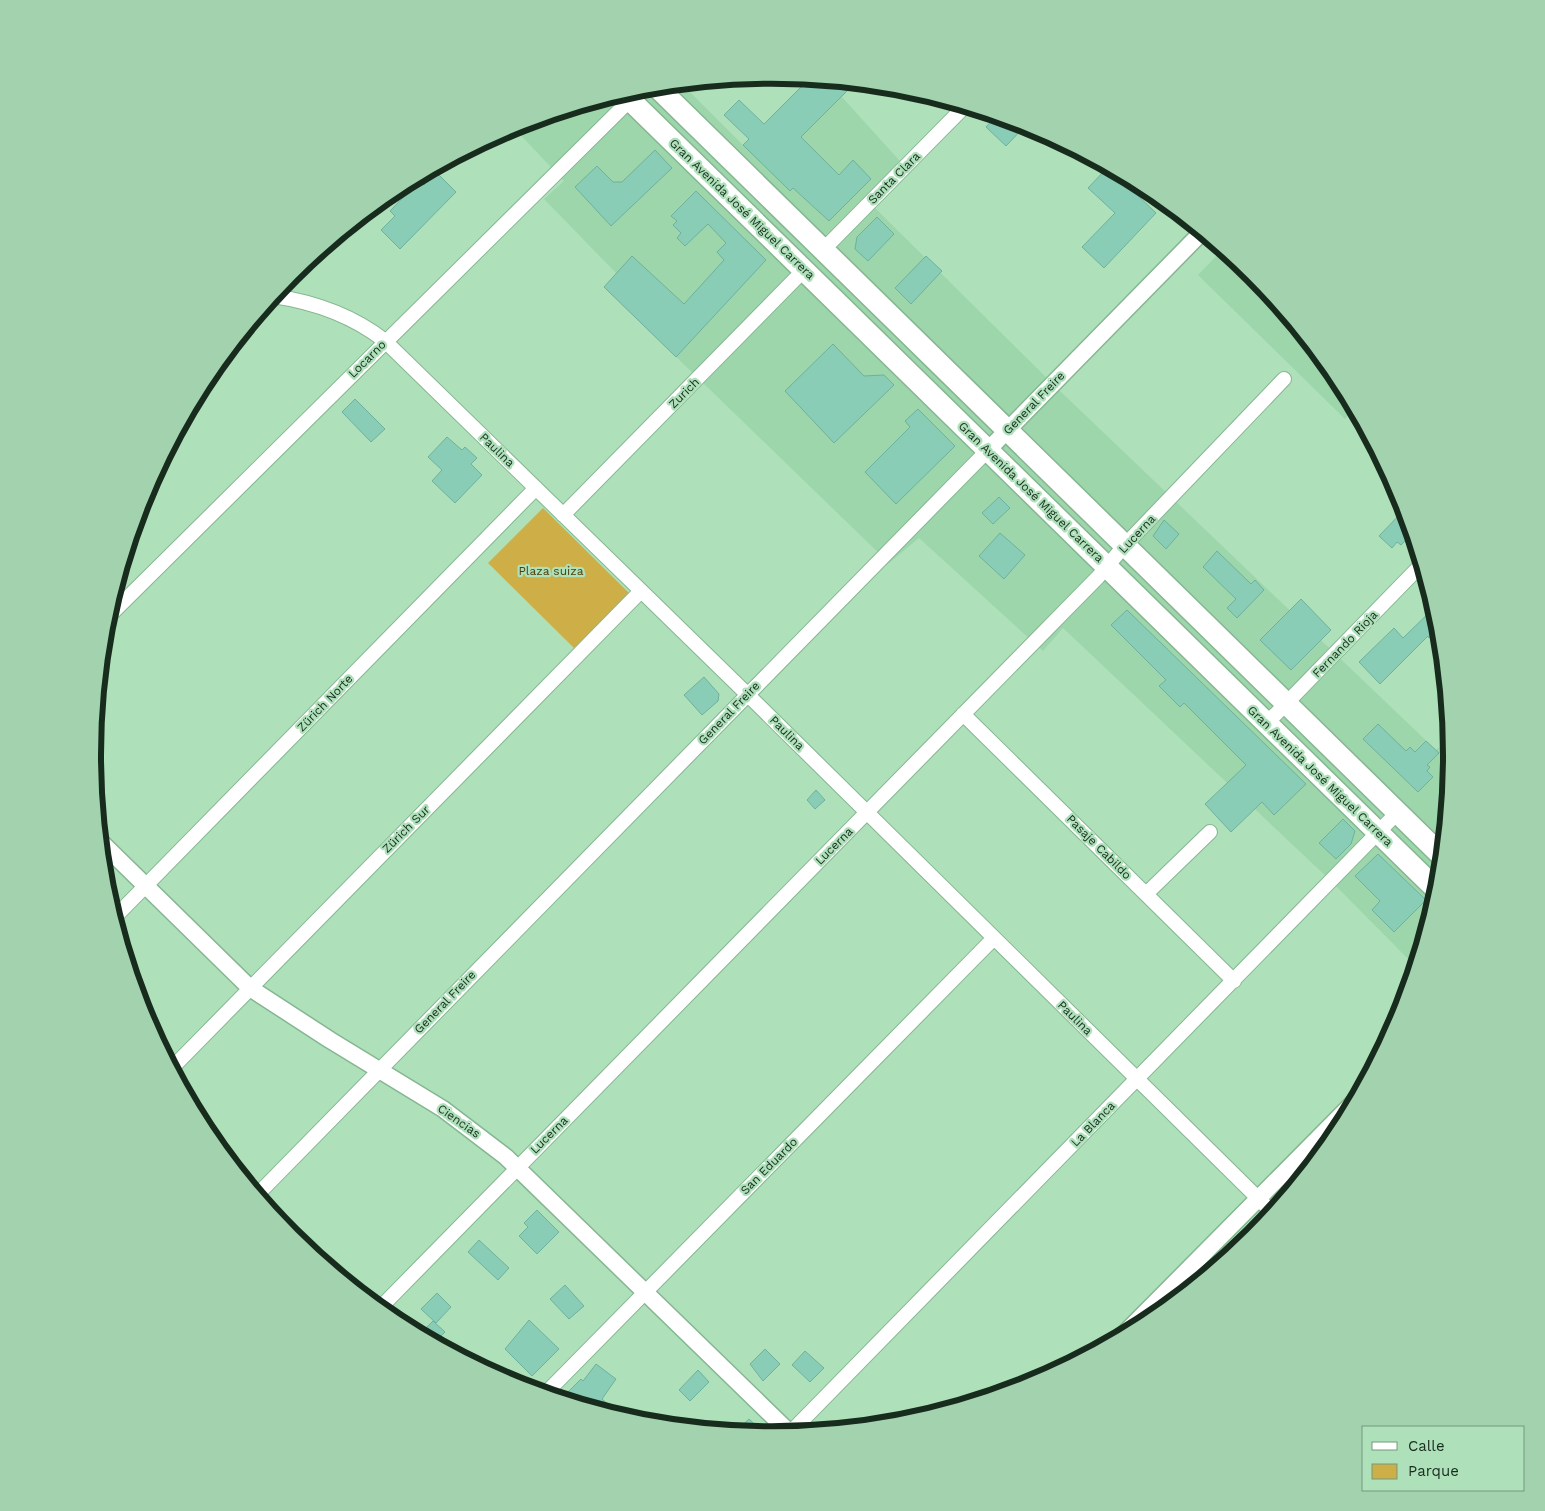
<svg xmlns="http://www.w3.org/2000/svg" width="1545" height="1511" font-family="'Work Sans',sans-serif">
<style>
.built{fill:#9dd6ab}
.green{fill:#ceae46}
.building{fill:#8acdb7;stroke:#6eb19c}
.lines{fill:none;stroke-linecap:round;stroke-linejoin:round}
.service-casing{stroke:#85b691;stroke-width:9}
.minor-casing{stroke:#85b691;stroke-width:16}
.tertiary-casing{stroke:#85b691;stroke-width:19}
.primary-casing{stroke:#85b691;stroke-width:24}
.path{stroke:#6a8f73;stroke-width:2.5;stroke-dasharray:4 2.5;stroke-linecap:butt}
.service{stroke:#fff;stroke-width:7}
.minor{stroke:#fff;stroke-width:14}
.tertiary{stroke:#fff;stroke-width:16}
.primary{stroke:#fff;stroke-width:21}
.labels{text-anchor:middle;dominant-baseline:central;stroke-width:4.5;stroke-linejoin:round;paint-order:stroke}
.street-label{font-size:12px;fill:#182c1e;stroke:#aee1ba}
.park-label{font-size:12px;fill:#4d3e0c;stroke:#aee1ba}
.rim{fill:none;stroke:#182c1e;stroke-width:6}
</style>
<rect width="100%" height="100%" fill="#aee1ba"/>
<path class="built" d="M809 79 855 83 842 97 908 170 874 207 1059 390 1436 750 1451 736 1453 756 1440 889 1416 967 1331 881 1063 628 1043 651 919 538 889 563 604 287 616 273 544 199 564 181 513 127 640 88 682 84 743 145Z
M1223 249 1254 275 1338 378 1355 409 1345 419 1198 275Z"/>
<path class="green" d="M543 508 629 593 574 648 488 563Z"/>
<path class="building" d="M809 79 855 83 801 137 839 175 853 160 871 179 829 221 793 188 790 191 743 145 749 139 724 115 739 100 764 124Z
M996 116 1026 125 1006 146 986 127Z
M655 150 672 168 611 226 575 187 597 166 613 182H622Z
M1108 167 1156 213 1104 268 1082 247 1115 213 1088 188Z
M436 172 456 192 400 249 381 230 395 216 390 211 419 181 424 185Z
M696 191 766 260 676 357 604 287 632 256 684 304 724 260 717 252 726 243 708 224 685 246 677 238 681 233 673 225 677 221 671 216Z
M877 217 894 234 868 261 855 249 857 237Z
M926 256 942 271 911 304 895 288Z
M833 344 864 376 884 375 894 385 834 443 785 391Z
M355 399 385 429 371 442 342 412Z
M918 409 955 446 896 504 865 472 910 427 905 421Z
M447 437 462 450 465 447 477 458 471 464 482 475 455 503 432 481 442 470 428 457Z
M999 497 1010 508 993 524 982 513Z
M1405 509 1413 533 1401 545 1397 542 1392 548 1379 536Z
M1164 520 1179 534 1166 549 1153 536Z
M1000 533 1025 555 1004 579 979 556Z
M1217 551 1251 584 1255 580 1264 590 1237 618 1227 608 1236 599 1203 567Z
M1301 599 1331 630 1291 670 1260 640Z
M1435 607 1440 627 1429 638 1428 636 1380 684 1359 662 1394 628 1403 638Z
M1127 610 1306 784 1274 815 1262 802 1231 832 1205 804 1246 765 1184 703 1180 707 1159 686 1166 680 1111 625Z
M704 677 719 694 718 701 702 715 684 695Z
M1378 724 1406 751 1410 747 1415 752 1426 741 1439 753 1427 765 1430 767 1427 771 1433 777 1418 792 1363 739Z
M816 790 825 800 815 809 807 800Z
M1343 819 1355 831 1351 844 1336 859 1319 843Z
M1378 854 1426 900 1394 932 1372 910 1380 901 1355 876Z
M537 1210 559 1232 537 1254 519 1236 528 1227 524 1223Z
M479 1240 509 1268 498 1280 468 1252Z
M565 1285 584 1306 569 1319 550 1299Z
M437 1293 451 1307 436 1323 421 1309Z
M529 1320 559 1349 532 1376 505 1349Z
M433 1321 445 1332 434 1343 419 1335Z
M765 1349 780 1364 763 1381 750 1364Z
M805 1351 824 1368 810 1382 792 1365Z
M596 1364 616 1379 602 1399 622 1417 581 1405 568 1392 581 1379 583 1381Z
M698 1370 709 1382 690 1401 679 1390Z
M749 1419 766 1435 735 1432Z"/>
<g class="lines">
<g class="service-casing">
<path id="service" d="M1431 839 1445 836"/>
</g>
<g class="minor-casing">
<path id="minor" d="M823 250 965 106
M273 296C314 302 352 315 385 341L747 694 1273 1213
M563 515 804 270
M106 619 630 100
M963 714 1234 981
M1267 723 1422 564
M1146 894 1210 832
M114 918 536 488
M172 1068 641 591
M257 1195 988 450
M379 1309 1098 577 1125 545 1284 379
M545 1394 994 938
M789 1434 1397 813"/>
</g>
<g class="tertiary-casing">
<path id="tertiary" d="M988 450 1202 232
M101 842 250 988 330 1040 443 1109 506 1157 791 1434
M1121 1337 1357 1099"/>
</g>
<g class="primary-casing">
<path id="primary" d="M656 86 1443 857
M623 93 1439 892"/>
</g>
<path class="path" d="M99 822 104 827"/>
<use href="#service" class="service"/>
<use href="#minor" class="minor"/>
<use href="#tertiary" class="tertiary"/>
<use href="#primary" class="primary"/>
</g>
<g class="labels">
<g class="street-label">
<text transform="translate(894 178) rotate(-45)">Santa Clara</text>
<text transform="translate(742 209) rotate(44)">Gran Avenida José Miguel Carrera</text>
<text transform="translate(367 359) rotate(-45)">Locarno</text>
<text transform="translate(684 393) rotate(-45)">Zurich</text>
<text transform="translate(1034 403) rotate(-46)">General Freire</text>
<text transform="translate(497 450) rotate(44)">Paulina</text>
<text transform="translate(1031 492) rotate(44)">Gran Avenida José Miguel Carrera</text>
<text transform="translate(1137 534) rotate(-47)">Lucerna</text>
<text transform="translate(1345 644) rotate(-46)">Fernando Rioja</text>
<text transform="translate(325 703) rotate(-46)">Zürich Norte</text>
<text transform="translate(729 713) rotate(-46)">General Freire</text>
<text transform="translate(787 733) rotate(45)">Paulina</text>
<text transform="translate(1320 776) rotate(44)">Gran Avenida José Miguel Carrera</text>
<text transform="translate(406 829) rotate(-45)">Zürich Sur</text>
<text transform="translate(834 846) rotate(-45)">Lucerna</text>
<text transform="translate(1099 847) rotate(45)">Pasaje Cabildo</text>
<text transform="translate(445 1002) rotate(-46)">General Freire</text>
<text transform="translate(1075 1018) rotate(45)">Paulina</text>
<text transform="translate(459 1121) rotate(35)">Ciencias</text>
<text transform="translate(1093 1124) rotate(-46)">La Blanca</text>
<text transform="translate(549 1135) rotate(-45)">Lucerna</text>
<text transform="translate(769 1166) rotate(-45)">San Eduardo</text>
</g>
<g class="park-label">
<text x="551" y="571">Plaza suiza</text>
</g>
</g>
<path d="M0 0H1545V1511H0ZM101 755a671 671 0 1 1 1342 0a671 671 0 1 1-1342 0Z" fill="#a2d3ae" fill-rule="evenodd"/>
<path class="rim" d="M101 755a671 671 0 1 1 1342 0a671 671 0 1 1-1342 0Z"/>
<rect x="1362" y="1426" width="162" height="65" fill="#aee1ba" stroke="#72997c"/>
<rect x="1372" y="1442" width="25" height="8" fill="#ffffff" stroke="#72997c"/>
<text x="1408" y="1451" font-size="15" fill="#182c1e">Calle</text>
<rect x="1372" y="1464" width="25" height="15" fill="#ceae46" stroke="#72997c"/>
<text x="1408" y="1476" font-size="15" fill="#182c1e">Parque</text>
</svg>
